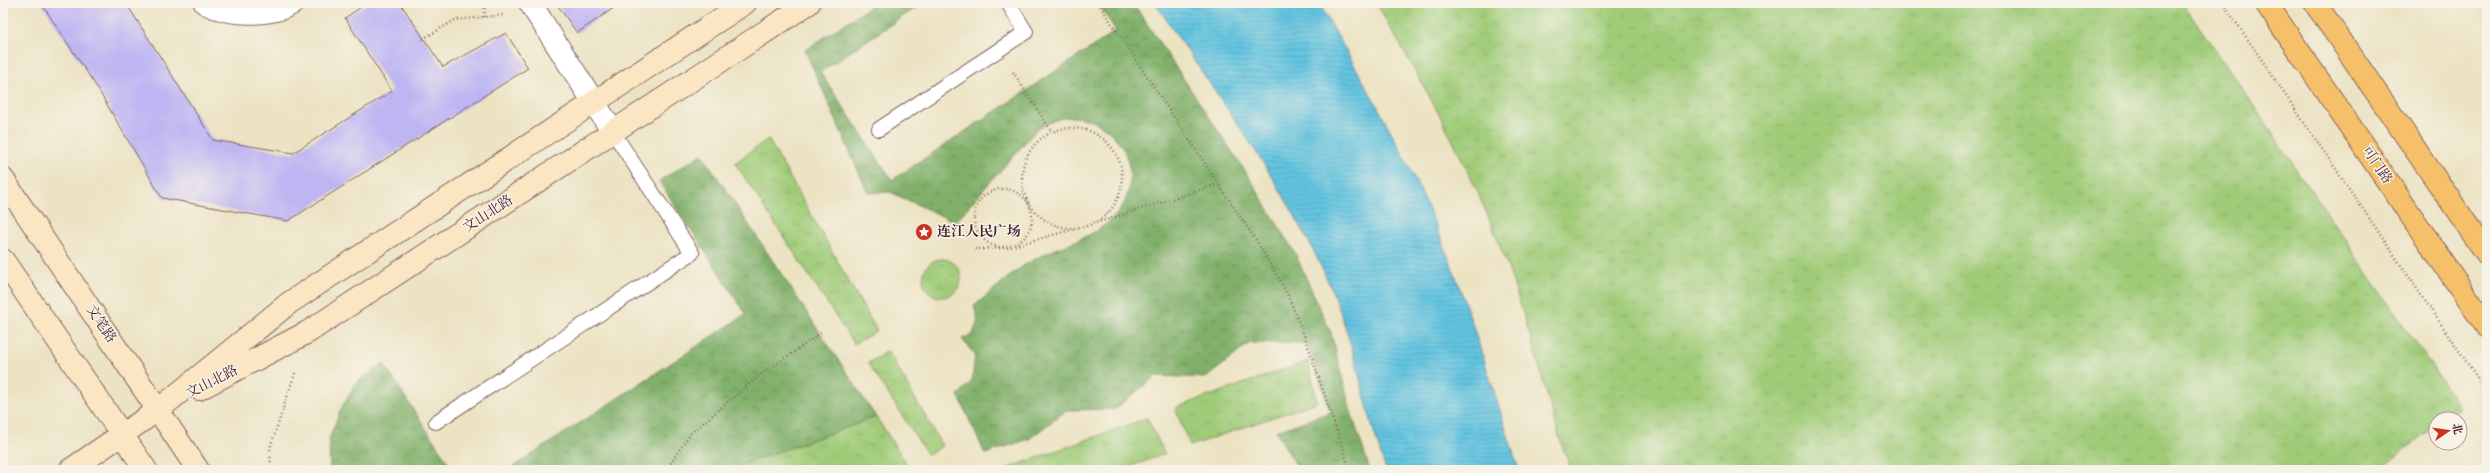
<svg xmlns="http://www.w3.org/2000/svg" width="2490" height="473" font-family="'IM FELL English','Noto Serif SC',serif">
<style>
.grass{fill:url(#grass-tufts);stroke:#757652}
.forest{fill:url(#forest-crowns);stroke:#65684a}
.water{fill:url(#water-rules);stroke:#567286}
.building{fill:#beb5f2}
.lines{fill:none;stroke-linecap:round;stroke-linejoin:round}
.lane-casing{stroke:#836460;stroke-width:16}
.street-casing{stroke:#836460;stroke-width:24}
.secondary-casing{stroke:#836460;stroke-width:24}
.primary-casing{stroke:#836460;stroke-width:24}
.path{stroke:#836460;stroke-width:2.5;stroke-dasharray:1 3;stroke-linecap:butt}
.lane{stroke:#fff;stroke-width:14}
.street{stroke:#fff;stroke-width:22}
.secondary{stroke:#fbe6c4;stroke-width:22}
.primary{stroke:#f6c06b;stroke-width:22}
.labels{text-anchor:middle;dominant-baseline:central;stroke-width:3;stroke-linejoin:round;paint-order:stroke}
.street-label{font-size:14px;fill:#4a1f2b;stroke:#f7f3e8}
.poi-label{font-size:14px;font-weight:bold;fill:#4a1f2b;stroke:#f7f3e8;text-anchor:start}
</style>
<defs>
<pattern id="grass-tufts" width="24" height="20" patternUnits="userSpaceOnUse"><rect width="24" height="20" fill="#a0cc79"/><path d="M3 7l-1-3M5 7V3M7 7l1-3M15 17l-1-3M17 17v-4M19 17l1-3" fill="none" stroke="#8baf69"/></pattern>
<pattern id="forest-crowns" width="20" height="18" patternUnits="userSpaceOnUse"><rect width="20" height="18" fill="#80b069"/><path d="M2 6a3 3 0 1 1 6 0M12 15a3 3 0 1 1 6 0" fill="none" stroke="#6b8f57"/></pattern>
<pattern id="water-rules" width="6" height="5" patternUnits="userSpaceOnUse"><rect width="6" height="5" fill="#62c4e0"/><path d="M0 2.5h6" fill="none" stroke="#57a8c0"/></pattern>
</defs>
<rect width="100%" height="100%" fill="#f7f3e8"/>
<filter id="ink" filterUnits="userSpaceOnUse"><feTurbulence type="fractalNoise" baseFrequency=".025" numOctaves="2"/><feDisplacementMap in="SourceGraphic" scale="8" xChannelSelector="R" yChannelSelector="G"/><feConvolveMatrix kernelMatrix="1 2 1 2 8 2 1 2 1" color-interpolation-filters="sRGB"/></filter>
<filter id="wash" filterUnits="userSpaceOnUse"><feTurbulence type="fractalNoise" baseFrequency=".012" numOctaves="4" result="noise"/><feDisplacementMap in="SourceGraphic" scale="16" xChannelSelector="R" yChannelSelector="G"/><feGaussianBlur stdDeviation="0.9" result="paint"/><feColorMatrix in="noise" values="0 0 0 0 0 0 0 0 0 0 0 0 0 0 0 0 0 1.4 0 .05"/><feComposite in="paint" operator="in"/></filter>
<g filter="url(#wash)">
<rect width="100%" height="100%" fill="#ece3c3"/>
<path class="grass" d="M1376 3H2183L2460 408 2446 419H2436V426L2378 470H1572L1563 449C1544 387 1528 323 1506 262 1473 170 1425 87 1376 3Z
M768 139 877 331 854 344 735 163Z
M923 278a19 19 0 1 1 38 0a19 19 0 1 1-38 0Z
M888 351 942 446 928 455 868 363Z
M1308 361 1317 402 1190 446 1175 408Z
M876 417 911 470H727Z
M1147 418 1165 454 1120 470H1003Z"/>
<path class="forest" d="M876 3H923L820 72 892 180 1116 31 1098 3H1133L1245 171 1295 253 1331 333 1351 412 1370 470H1299L1276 431 1331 412 1307 343H1250L1206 378 1156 376 1115 409 1067 410 1029 439 985 454 958 395 972 381 975 355 962 339 973 334 978 320 974 306C993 291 1012 272 1033 260 1059 245 1096 238 1116 215 1148 178 1122 120 1074 117 1061 116 1048 123 1037 129L955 222 890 192 868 193 805 50Z
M702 154 876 417 727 470H508L746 314 659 181Z
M383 363 453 470H330L329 439 341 409 356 383Z"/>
<path class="water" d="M1155 3H1319C1360 76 1403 147 1435 224 1469 304 1492 388 1519 470H1386C1365 410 1356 347 1331 288 1287 186 1216 95 1155 3Z"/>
<g id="blocks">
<path class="building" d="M41 3H126L213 140 293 153 392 91 345 18 367 3H400L443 67 506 33 528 68 288 221 162 198 96 86Z
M556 3H621L577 33Z"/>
</g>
</g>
<g filter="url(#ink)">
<use href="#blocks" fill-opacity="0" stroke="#836460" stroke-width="1"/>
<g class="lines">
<g class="lane-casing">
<path id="lane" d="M879 129 1026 32 1008 3
M436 422 692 253 613 132"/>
</g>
<g class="street-casing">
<path id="street" d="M205 3C227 15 271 17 293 3
M530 3 613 132"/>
</g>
<g class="secondary-casing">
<path id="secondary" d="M3 179 198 470
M3 260 146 470
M199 389 308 332 809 3
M70 470 158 410 289 303 745 3"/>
</g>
<g class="primary-casing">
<path id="primary" d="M2266 3 2487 327
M2315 3 2487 254"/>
</g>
<path class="path" d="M1098 3 1257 242 1287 293 1307 343 1350 470
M2223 3 2487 392
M484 17 485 3
M423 39 455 20 503 15
M1013 72 1052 132
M1022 178a50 50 0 1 1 100 0a50 50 0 1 1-100 0Z
M974 218a29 29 0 1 1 58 0a29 29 0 1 1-58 0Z
M1096 223 1219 184
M975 249 1006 248 1074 229
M271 470 270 448 295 373
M666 470 691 433 759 376 821 333"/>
<use href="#lane" class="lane"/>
<use href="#street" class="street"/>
<use href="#secondary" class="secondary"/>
<use href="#primary" class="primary"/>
</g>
</g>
<defs>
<g id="sight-disc" transform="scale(0.9)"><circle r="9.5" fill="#c8321e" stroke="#f7f3e8"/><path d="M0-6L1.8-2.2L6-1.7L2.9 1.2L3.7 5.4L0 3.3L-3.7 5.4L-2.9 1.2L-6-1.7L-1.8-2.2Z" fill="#fff"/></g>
</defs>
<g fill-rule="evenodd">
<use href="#sight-disc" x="924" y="232"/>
</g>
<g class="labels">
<g class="street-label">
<text transform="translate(2377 165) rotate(56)">可门路</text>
<text transform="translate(488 214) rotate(-33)">文山北路</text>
<text transform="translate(101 324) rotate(56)">文笔路</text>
<text transform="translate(212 382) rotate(-27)">文山北路</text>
</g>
<g class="poi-label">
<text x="937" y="232">连江人民广场</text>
</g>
</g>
<rect width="2490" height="473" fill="none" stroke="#f7f3e8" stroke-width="16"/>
<g transform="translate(2448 431) rotate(77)"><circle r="19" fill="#f7f3e8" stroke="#b29e9c"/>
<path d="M0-3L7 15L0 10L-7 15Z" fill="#c8321e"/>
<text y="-6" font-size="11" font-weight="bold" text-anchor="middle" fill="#4a1f2b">北</text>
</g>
</svg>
